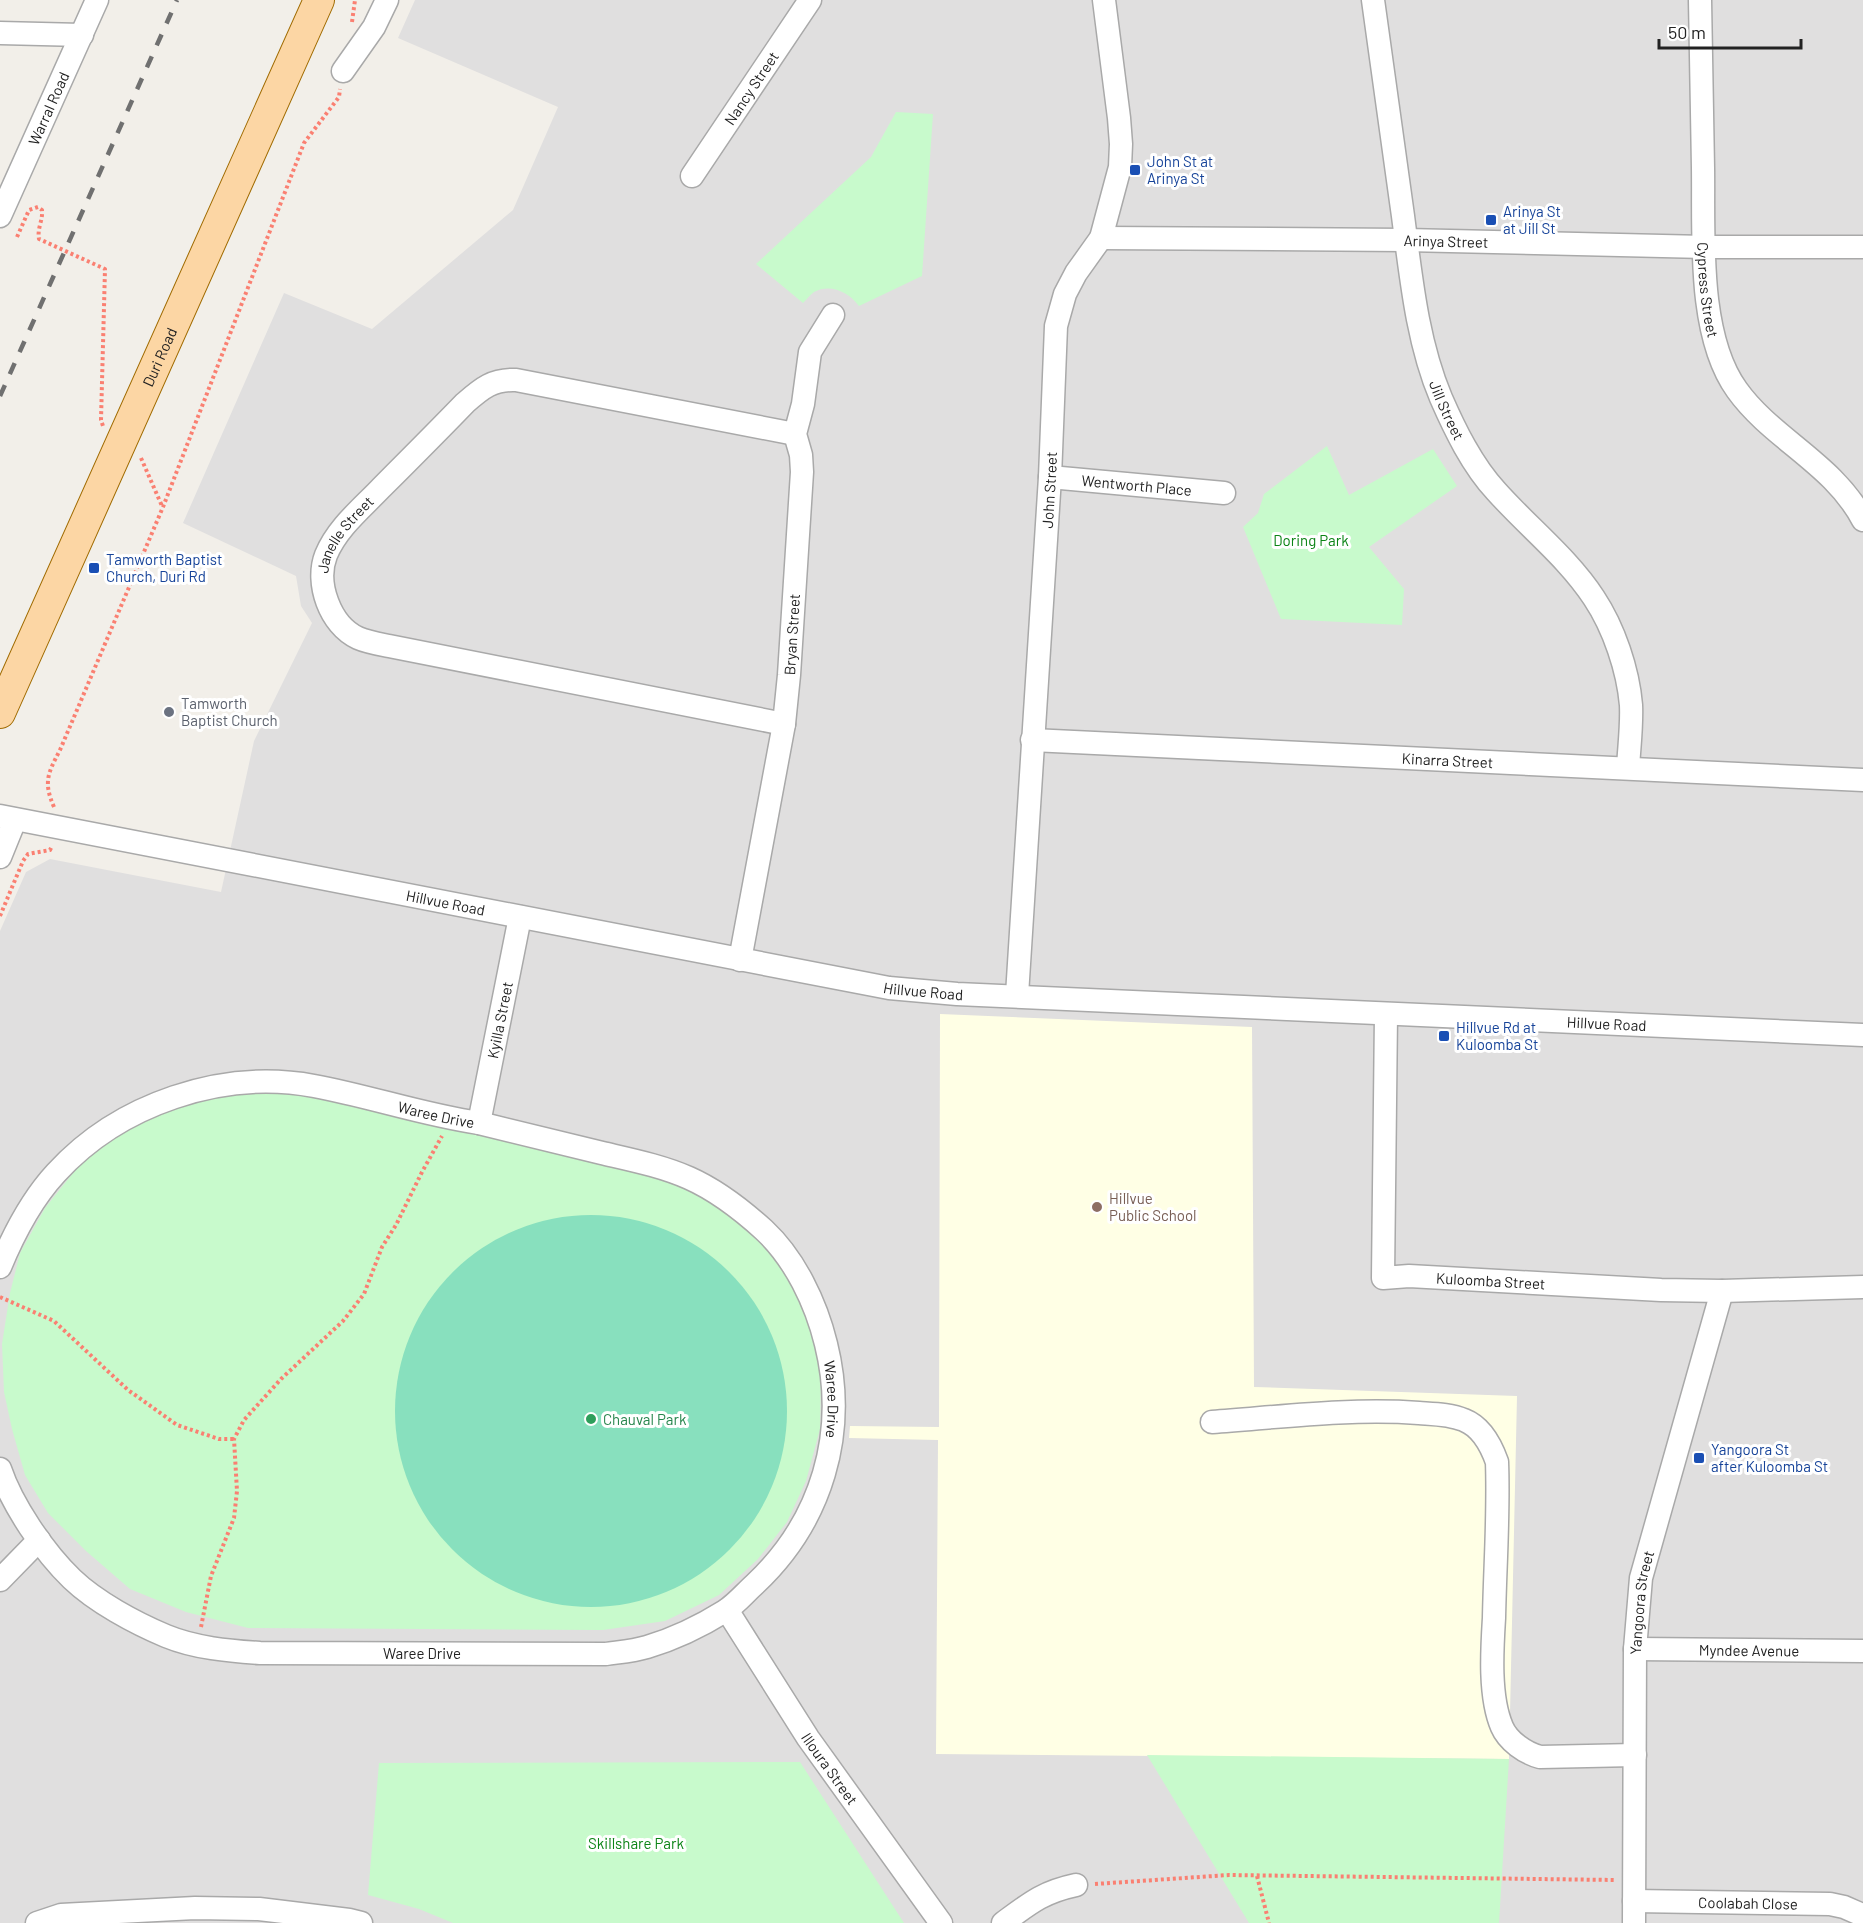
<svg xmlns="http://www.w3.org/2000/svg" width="1863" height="1923" font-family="Barlow,sans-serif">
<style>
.residential{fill:#e0dfdf}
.education{fill:#ffffe5}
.park{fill:#c8facc}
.pitch{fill:#88e0be}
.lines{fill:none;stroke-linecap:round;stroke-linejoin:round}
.minor-casing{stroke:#a9a9a9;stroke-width:25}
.major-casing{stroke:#a06b00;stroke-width:32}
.path{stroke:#fa8072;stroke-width:4;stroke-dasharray:3 3;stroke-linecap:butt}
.minor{stroke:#fff;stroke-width:22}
.major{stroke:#fcd6a4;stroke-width:30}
.rail{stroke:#707070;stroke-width:4.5;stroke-dasharray:12 12;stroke-linecap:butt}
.transit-dot{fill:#1a4fb4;stroke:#fff;stroke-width:2}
.worship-dot{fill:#6b7280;stroke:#fff;stroke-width:2}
.education-dot{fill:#8d6e63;stroke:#fff;stroke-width:2}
.leisure-dot{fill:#2e9e5b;stroke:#fff;stroke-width:2}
.labels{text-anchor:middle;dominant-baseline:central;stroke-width:6;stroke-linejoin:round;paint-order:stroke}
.street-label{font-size:15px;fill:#222;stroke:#fff}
.transit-label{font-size:15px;fill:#164399;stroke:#fff;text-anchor:start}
.park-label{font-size:15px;fill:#0c8416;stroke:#fff}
.worship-label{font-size:15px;fill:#5b616d;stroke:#fff;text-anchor:start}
.education-label{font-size:15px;fill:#785e54;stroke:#fff;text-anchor:start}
.leisure-label{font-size:15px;fill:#27864d;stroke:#fff;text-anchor:start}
</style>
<rect width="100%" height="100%" fill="#f2efe9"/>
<path class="residential" d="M415 0H1863V1923H0V931L26 872 50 859 221 892 254 741 312 623 301 606 296 576 183 523 284 293 372 329 513 210 558 107 398 38Z"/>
<path class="education" d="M940 1014 1252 1027 1254 1387 1517 1396 1509 1759 936 1754 938 1440 849 1438 850 1426 939 1427Z"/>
<path class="park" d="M896 112 933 114 922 276 859 306C849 292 830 283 814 292 810 295 806 300 803 303L756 264 871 157Z
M1327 446 1349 495 1433 449 1457 486 1369 547 1404 589 1402 625 1281 619 1243 527 1258 513 1264 494Z
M248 1086 315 1089 672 1175 755 1229 784 1269 799 1295 812 1327 821 1373 820 1429 806 1481 787 1522 758 1559 719 1595 665 1621 603 1630 248 1628 186 1612 130 1589 86 1551 48 1513 25 1475 12 1429 4 1392 2 1344 10 1293 20 1253 45 1208 77 1168 124 1125 185 1099Z
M1147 1755 1509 1759 1499 1923H1249Z
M800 1762 904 1923H453L419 1909 368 1895 379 1763Z"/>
<path class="pitch" d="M395 1411a196 196 0 1 1 392 0a196 196 0 1 1-392 0Z"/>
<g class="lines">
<g class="minor-casing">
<g id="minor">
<path id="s1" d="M1373 0C1383 72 1393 144 1403 216 1411 277 1417 341 1441 398 1455 430 1472 465 1496 491 1528 527 1568 558 1594 598 1614 628 1628 670 1631 705 1632 726 1629 748 1628 768"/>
<path id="s2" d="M1700 0C1701 56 1702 112 1703 168 1704 234 1697 335 1737 390 1772 439 1834 464 1863 520"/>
<path d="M0 33 82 35"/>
<path d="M343 71 374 27 387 0"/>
<path id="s3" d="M692 176 810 0"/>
<path id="s4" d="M0 216 97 0"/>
<path id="s5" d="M1101 238 1406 240 1705 247H1863"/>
<path id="s6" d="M1050 477 1224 493"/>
<path id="s7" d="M784 724 389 646C379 644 367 642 358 638 330 625 315 583 326 555 337 528 362 508 381 488 409 460 437 432 465 403 482 388 493 379 516 380L795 434"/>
<path id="s8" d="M1032 740 1863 780"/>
<path id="s9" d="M0 816 889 988 957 994 1863 1035"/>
<path d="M0 857 15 820"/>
<path id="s10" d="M740 960 784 724 789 675 802 472 801 455 795 434 803 404 810 352 833 315"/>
<path id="s11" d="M1017 995 1050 477 1056 326 1065 294 1076 273 1101 238 1120 167 1121 144 1119 118 1104 0"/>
<path id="s12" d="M1386 1014 1383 1278 1409 1276 1661 1290 1722 1291 1863 1287"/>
<path id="s13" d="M479 1123 520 917"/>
<path id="s14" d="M0 1267C14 1233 31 1200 56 1173 119 1104 222 1069 314 1086 369 1096 423 1115 479 1123 520 1133 561 1143 602 1153 632 1160 662 1166 689 1178 716 1190 742 1210 764 1230 795 1259 816 1303 826 1344 848 1433 822 1521 755 1584 745 1593 736 1604 725 1611 701 1626 674 1639 647 1647 634 1651 620 1652 606 1654L260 1653C229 1651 195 1648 166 1636 135 1623 96 1602 72 1579 44 1552 12 1505 0 1469"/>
<path d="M1212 1422C1281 1417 1350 1408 1419 1413 1434 1414 1450 1414 1464 1420 1482 1427 1491 1445 1497 1462 1499 1514 1495 1566 1494 1618 1492 1650 1489 1697 1502 1727 1508 1741 1525 1753 1540 1757L1635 1755"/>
<path d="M0 1580 39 1540"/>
<path id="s15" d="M727 1610 808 1738 941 1923"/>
<path id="s16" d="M1635 1649 1863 1651"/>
<path id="s17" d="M1634 1901 1830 1904 1844 1907 1860 1914"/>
<path d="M37 1923 61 1915 195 1908 259 1909 349 1920 361 1923"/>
<path d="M1003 1923C1030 1903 1043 1892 1076 1885"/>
<path id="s18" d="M1634 1923 1635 1649 1641 1578 1722 1291"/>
</g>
</g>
<g class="major-casing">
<g id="major">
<path id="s19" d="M0 713 319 0"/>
</g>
</g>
<path class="path" d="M352 22 355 0
M17 237 29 210 38 207 42 210C43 221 37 228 39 239L105 269 101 420 103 426
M141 458 162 506
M54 807C43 782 48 773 60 750L163 507 304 143 339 97 340 89
M0 916 23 861 28 854 50 850 52 846
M0 1297 54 1321 128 1390 177 1425 219 1439H234
M201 1627 211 1576 234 1518 237 1491 234 1439 244 1420 281 1379 343 1321 364 1294 382 1247 396 1225 422 1172 442 1136
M1257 1876 1269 1923
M1095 1884 1229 1875 1615 1880"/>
<use href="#minor" class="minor"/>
<use href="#major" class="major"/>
<path class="rail" d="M0 396 177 0"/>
</g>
<g class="transit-dot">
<rect x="1129" y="164" width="12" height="12" rx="3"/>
<rect x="1485" y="214" width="12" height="12" rx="3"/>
<rect x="88" y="562" width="12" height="12" rx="3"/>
<rect x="1438" y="1030" width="12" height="12" rx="3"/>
<rect x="1693" y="1452" width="12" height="12" rx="3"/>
</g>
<circle class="worship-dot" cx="169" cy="712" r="6"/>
<circle class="education-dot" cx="1097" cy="1207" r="6"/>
<circle class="leisure-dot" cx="591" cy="1419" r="6"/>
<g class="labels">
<g class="street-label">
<text stroke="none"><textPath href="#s3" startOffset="106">Nancy Street</textPath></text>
<text stroke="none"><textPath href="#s4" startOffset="118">Warral Road</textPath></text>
<text stroke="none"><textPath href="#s5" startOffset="345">Arinya Street</textPath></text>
<text stroke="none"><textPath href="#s2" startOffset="290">Cypress Street</textPath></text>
<text stroke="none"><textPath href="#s19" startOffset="390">Duri Road</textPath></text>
<text stroke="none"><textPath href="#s1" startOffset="418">Jill Street</textPath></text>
<text stroke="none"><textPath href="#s6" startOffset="87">Wentworth Place</textPath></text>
<text stroke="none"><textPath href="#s11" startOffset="506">John Street</textPath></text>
<text stroke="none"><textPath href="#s7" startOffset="558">Janelle Street</textPath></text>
<text stroke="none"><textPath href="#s10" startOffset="330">Bryan Street</textPath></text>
<text stroke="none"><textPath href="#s8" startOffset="416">Kinarra Street</textPath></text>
<text stroke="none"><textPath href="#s9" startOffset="454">Hillvue Road</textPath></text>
<text stroke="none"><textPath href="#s9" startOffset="940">Hillvue Road</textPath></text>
<text stroke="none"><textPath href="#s13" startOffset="105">Kyilla Street</textPath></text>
<text stroke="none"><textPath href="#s9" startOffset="1624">Hillvue Road</textPath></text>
<text stroke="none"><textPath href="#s14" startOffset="519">Waree Drive</textPath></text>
<text stroke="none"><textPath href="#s12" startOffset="372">Kuloomba Street</textPath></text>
<text stroke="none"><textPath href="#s14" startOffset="1059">Waree Drive</textPath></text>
<text stroke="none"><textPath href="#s18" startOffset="321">Yangoora Street</textPath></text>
<text stroke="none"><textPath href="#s16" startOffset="114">Myndee Avenue</textPath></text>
<text x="422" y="1653">Waree Drive</text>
<text stroke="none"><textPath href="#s15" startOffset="189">Illoura Street</textPath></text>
<text stroke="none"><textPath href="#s17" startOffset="114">Coolabah Close</textPath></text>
</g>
<g class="transit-label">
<text x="1147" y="161">John St at<tspan x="1147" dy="17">Arinya St</tspan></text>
<text x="1503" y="211">Arinya St<tspan x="1503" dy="17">at Jill St</tspan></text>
<text x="106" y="559">Tamworth Baptist<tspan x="106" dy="17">Church, Duri Rd</tspan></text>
<text x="1456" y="1027">Hillvue Rd at<tspan x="1456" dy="17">Kuloomba St</tspan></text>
<text x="1711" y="1449">Yangoora St<tspan x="1711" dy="17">after Kuloomba St</tspan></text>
</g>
<g class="park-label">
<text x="1311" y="540">Doring Park</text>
<text x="636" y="1843">Skillshare Park</text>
</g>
<g class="worship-label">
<text x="181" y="703">Tamworth<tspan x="181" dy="17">Baptist Church</tspan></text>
</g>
<g class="education-label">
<text x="1109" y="1198">Hillvue<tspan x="1109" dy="17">Public School</tspan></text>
</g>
<g class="leisure-label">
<text x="603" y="1419">Chauval Park</text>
</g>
</g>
<path d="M1659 39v9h142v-9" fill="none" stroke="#222222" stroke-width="3"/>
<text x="1668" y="39" font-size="18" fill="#222222" stroke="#ffffff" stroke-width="4.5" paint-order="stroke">50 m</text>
</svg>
